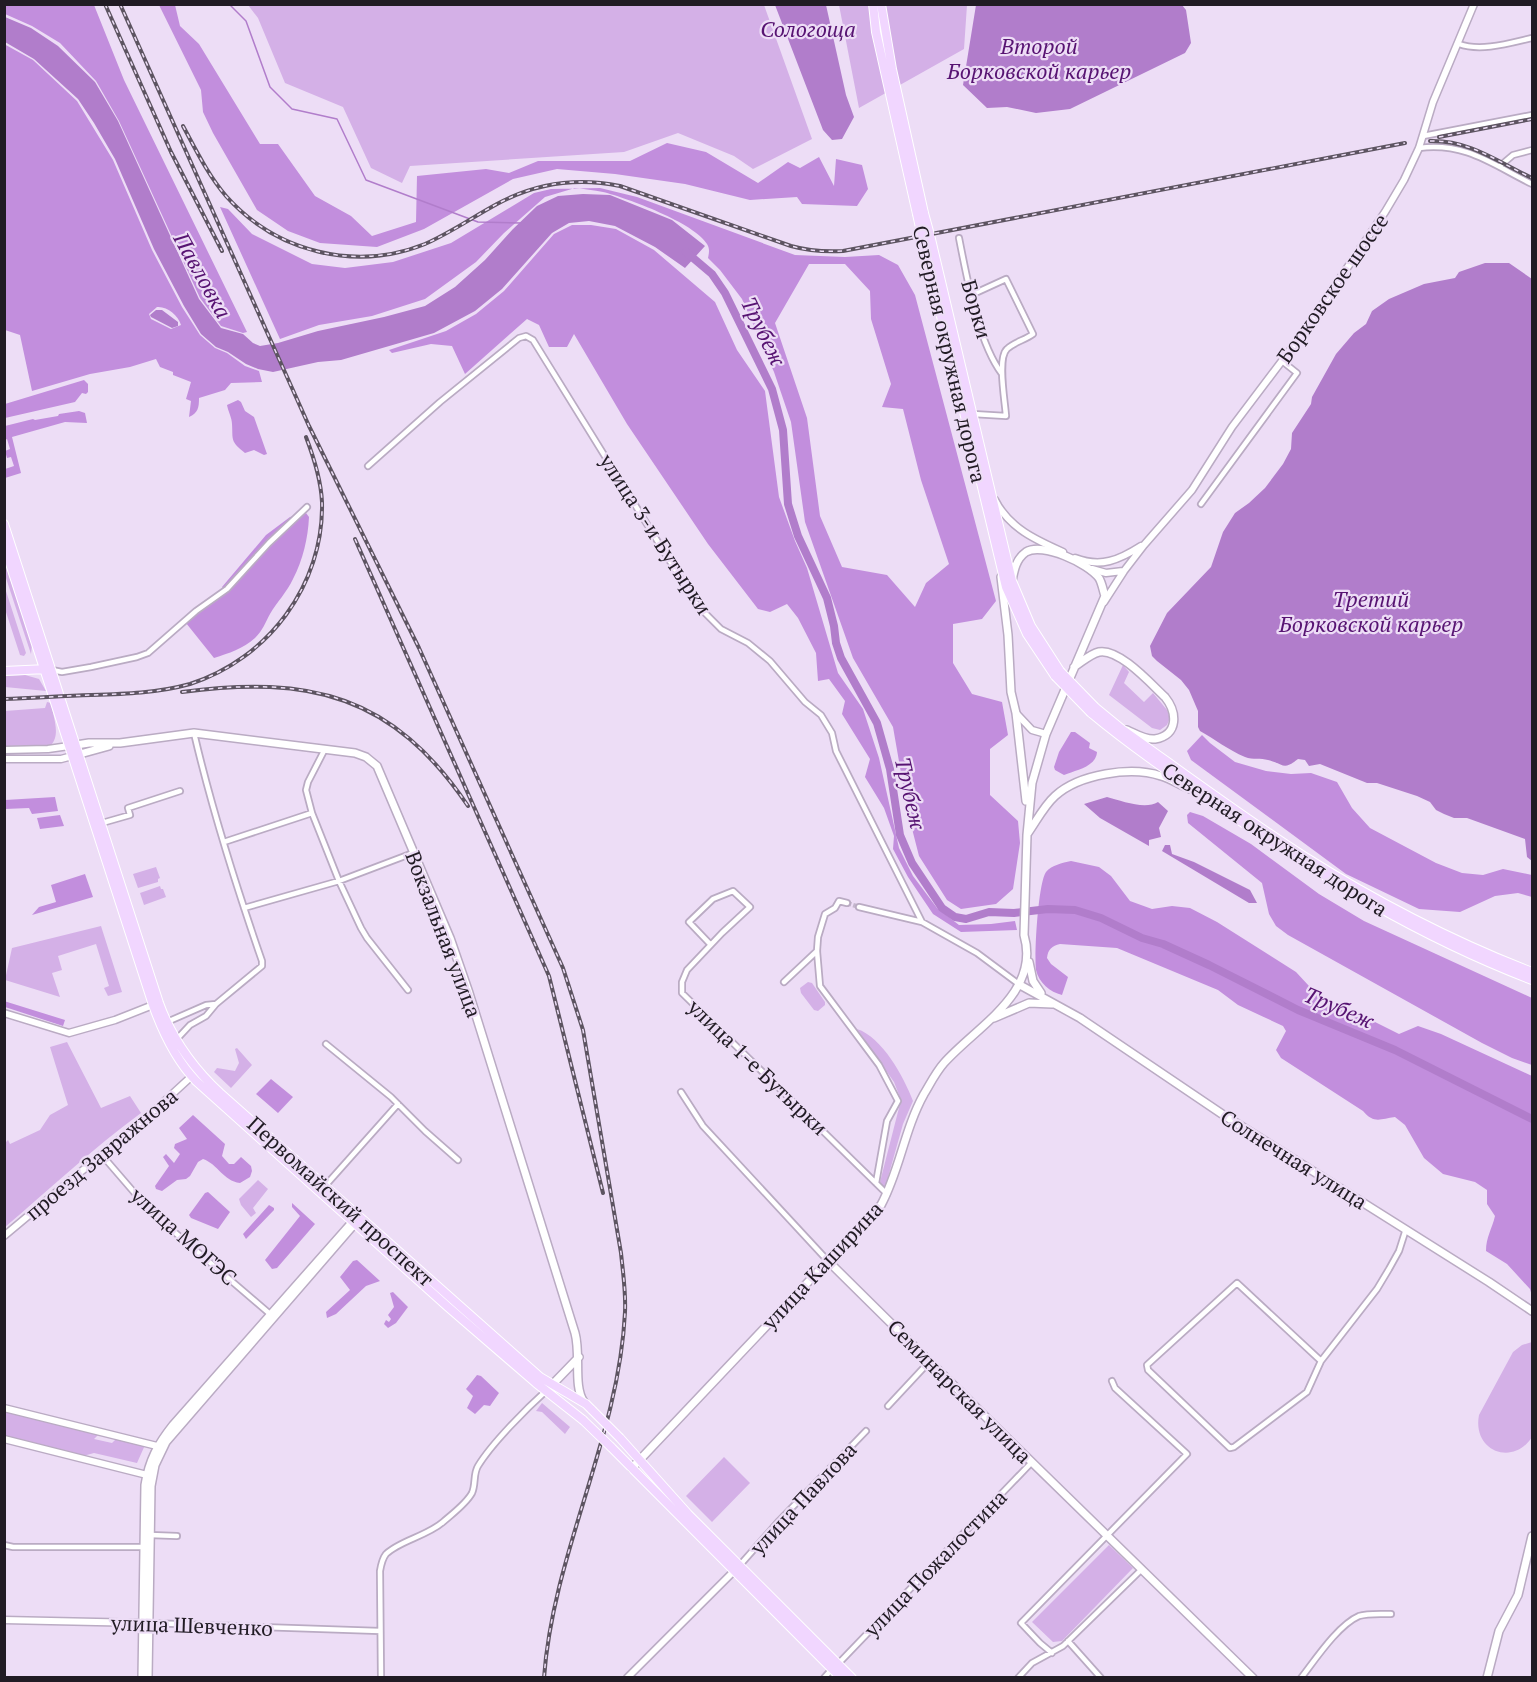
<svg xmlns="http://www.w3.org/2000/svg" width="1537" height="1682" font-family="'PT Serif',serif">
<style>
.green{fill:#d4b0e7}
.forest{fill:#c28edd;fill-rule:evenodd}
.water{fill:#b17dcb}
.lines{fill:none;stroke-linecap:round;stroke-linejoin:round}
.stream{stroke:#b17dcb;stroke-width:1.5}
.river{stroke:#b17dcb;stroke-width:8}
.minor-tunnel{stroke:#c4b6cc;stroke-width:4.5;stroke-dasharray:4.5 2;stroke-linecap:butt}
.minor-casing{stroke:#baabc3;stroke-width:8}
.tertiary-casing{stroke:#baabc3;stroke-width:9}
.secondary-casing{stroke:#baabc3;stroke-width:10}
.primary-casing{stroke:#fff;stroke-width:10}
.minor{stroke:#fff;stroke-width:4.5}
.tertiary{stroke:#fff;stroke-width:6}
.secondary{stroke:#fff;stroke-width:7}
.primary{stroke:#f1d6ff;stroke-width:8}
.rail-casing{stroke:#5d5461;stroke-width:4}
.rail{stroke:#edddf6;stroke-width:1.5;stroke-dasharray:4.5;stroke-linecap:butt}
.primary-bridge-casing{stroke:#fff;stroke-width:10;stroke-linecap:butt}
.primary-bridge{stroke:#f1d6ff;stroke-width:8}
.labels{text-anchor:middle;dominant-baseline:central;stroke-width:4.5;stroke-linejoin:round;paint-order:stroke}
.street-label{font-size:21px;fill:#211b24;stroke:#edddf6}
.water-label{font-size:22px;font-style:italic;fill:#571372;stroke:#edddf6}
</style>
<rect width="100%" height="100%" fill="#edddf6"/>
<path class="green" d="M248 5H764L812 139 753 169 734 156 678 133 624 152 410 166 402 183 371 168 343 107 285 83 258 18Z
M839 5H967L964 49 859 108Z
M4 560 32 645 31 654 5 575Z
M5 588 26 653 24 656 20 655 5 609Z
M1123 665 1129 672 1124 683 1144 702 1153 693 1167 710 1170 718 1167 725 1160 730 1152 728 1109 695Z
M25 675 39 679 46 691 5 687V676Z
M47 702 51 703C53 716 61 735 51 745L5 746V711L45 708Z
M156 867 160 878 158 879V882L138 888 133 874Z
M160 886 161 889H163L166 897 144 905 140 893Z
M101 926 122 992 108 996 104 988 109 986 96 944 58 956 62 970 52 973 60 997 5 980 12 948Z
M808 982 812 983 825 1002V1005L818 1011 814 1010 801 993 800 988Z
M857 1029C882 1037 904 1077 913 1101L903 1124 885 1188 880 1182 901 1100 894 1082Z
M67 1042 101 1108 130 1096 141 1113C93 1148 50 1189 5 1227V1143L8 1140 10 1144 40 1130 50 1115 68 1105 50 1047Z
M237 1048 252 1065 231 1088 214 1072 217 1068 235 1071 239 1063 235 1049Z
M258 1180 268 1189 253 1208 256 1213 251 1217 241 1205 239 1199Z
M1532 1342V1437C1513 1467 1472 1451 1479 1415L1513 1352 1522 1345Z
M542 1403 570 1427 565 1434 542 1412 536 1411Z
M5 1411 99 1434 94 1439 112 1443 117 1438 145 1445 137 1463 94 1453 83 1456 5 1436Z
M724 1457 750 1483 712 1522 686 1496Z
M1109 1545 1133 1568 1062 1641 1053 1642 1032 1622Z"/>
<path class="forest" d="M5 4 94 5 124 80 247 332 243 333 221 326 200 298 119 121 96 81 60 43 32 26 5 14Z
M159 5H175L180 26 199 44 260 144H278L315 196 351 216 372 236 416 222 417 176 486 169 509 173 538 161H630L667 143 706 152 758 183 788 162 800 168 819 157 834 186 836 159 862 165 868 189 857 206 802 204 797 197 750 200 685 184 615 174 557 169 513 179 424 229 377 247 320 243 288 231 257 210 213 133 203 112 201 90Z
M4 44 33 60 77 101 113 160 152 250 182 307 200 335 215 348 227 353 245 366 259 371 262 382 231 383 225 390 199 398C199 408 198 413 189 417L191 401 186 399 191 382 173 375V372L160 367 156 359 130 367 90 374 32 391 20 335 5 330ZM157 307C167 306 178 315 181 325L171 329 151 319 149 314Z
M575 188 545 197 504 233 476 262 425 299 372 316 319 325 280 339 220 207 228 209 252 234 312 264 345 268 393 262 451 243 534 193 551 189 600 188 637 197 795 255 845 257 879 255 898 265 915 295 996 601 982 619 953 624V663L972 694 1002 702 1008 735 990 749V795L1018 821 1020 843 1013 889 996 904 961 909 947 900 919 856 908 813 893 727 853 658 805 522 791 422 774 372 742 299 720 270 708 258C709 253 710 249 707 244 695 223 627 198 603 192 594 190 584 189 575 188ZM809 264H845L870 291 871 319 891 384 882 407 903 409 921 480 949 564 926 583 915 607 887 575 842 567 820 516 807 418 775 323Z
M572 225H591L616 229 654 250 715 302 737 350 765 391 779 497 795 541 807 568 838 673 863 709 879 758 899 848 913 876 937 908 959 925 991 924 1015 921 1017 930 961 932 933 914 908 877 893 849 894 836 884 808 865 777 870 759 842 714 845 701 829 679 818 681 816 653 798 618 787 604 770 612 758 609 708 544 627 424 574 334 567 347H549L539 325 527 319 465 374 452 346 431 344 392 353 389 350 446 331 476 314 504 291 554 234Z
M84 380 88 384V392L86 394 82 393 75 402 5 418V404Z
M238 400 241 402 245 411 254 417 267 454 264 455 254 450 245 453C230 441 233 440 232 424 232 418 228 411 227 405Z
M79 411 85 413 87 423 65 422 12 437 21 473 5 478V469L14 466 11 457 7 458 5 451 10 449 7 439 5 440V426L33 419 35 420 58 416 59 414Z
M306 513 309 517C308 538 303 560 293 579 287 592 277 602 270 614 265 623 263 630 255 638 243 649 229 653 214 658L186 623 226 592 222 587 266 535 290 517Z
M1071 732H1075L1090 743 1089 748 1097 752C1096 767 1076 770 1064 775L1055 770 1054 767 1059 752Z
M1202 735 1210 743 1235 762 1266 771 1291 774 1311 773 1337 782 1352 808 1370 828 1436 863 1462 873 1483 875 1503 869 1532 875V897L1518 893 1495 896 1460 912 1419 909 1346 874 1191 760 1187 751Z
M55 797 58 811 32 814 29 808 5 809V800Z
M1190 812 1203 816 1251 844 1319 894 1364 921 1532 998V1065L1512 1058 1482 1043 1288 935 1276 926 1269 914 1262 883 1188 823 1187 815Z
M60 815 64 826 40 829 37 818Z
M1071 861 1099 867 1111 876 1130 901 1152 909 1172 906 1190 908 1217 922 1296 972 1309 986 1325 997 1399 1034 1418 1026 1441 1034 1532 1076V1296L1530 1289 1507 1264 1486 1251C1486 1237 1492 1229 1495 1216L1487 1204V1190L1475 1182 1443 1174 1424 1158 1405 1125 1395 1117C1380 1119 1374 1124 1363 1111L1281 1058 1276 1050 1286 1031 1283 1026 1238 1005 1218 990 1117 948 1060 944C1052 946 1048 949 1047 958L1051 964 1068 977 1062 995C1050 992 1039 983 1036 970 1034 956 1038 883 1046 872 1052 865 1062 863 1071 861Z
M85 874 93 897 32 915 39 907 56 902 51 885Z
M4 1001 65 1020 63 1026 5 1007Z
M271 1079 293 1097 278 1113 256 1094Z
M193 1115 225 1144 222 1156 229 1164H234L241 1157 251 1166 252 1171 250 1177 240 1183C223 1181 218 1164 203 1159L198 1162 190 1176 186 1179 177 1180 162 1191 156 1189 155 1186 169 1166 163 1157 166 1154 174 1163 180 1154 174 1148 175 1144 187 1139 179 1128Z
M208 1192 230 1212 218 1229 191 1218 189 1215 205 1193Z
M292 1203 315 1224 277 1268 272 1269 265 1260 300 1216 292 1207Z
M269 1205 274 1208V1210L246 1239 243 1234Z
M357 1260 380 1281 366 1286 336 1314 327 1318 326 1312 350 1290 340 1277 353 1261Z
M393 1292 408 1307 396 1323 388 1328 384 1324 386 1320 389 1322 391 1319 388 1315 394 1307 390 1293Z
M477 1375 481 1376 499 1393 490 1406 484 1405 475 1414 467 1408 473 1396 466 1389Z"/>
<path class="water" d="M775 5H826L846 95 854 117 842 139 832 140 823 130Z
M1182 5 1186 10 1191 43 1185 53 1070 109 1036 113 1007 107 987 108 963 85 976 5Z
M5 17 31 28 58 46 95 82 118 121 199 299 221 328 243 334 253 343 260 346 278 343 318 331 384 317 425 306 455 287 485 260 513 229 537 206 558 196 583 194 610 195 672 220 705 246 685 268 655 247 615 226 589 221 569 223 552 233 502 289 475 311 434 333 341 360 318 362 273 372 258 369 246 364 228 352 216 347 201 334 184 306 154 249 115 159 94 123 78 99 34 59 5 42Z
M1485 263H1509L1532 279V861L1527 857 1525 839 1467 818H1454L1444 814 1436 810 1430 802 1417 796 1377 783H1367L1320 764 1309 766 1305 760 1298 759C1283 771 1284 764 1268 760 1261 758 1253 760 1245 757 1228 750 1215 739 1200 731L1198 727V711L1189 690 1181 680 1157 661 1152 656 1150 646 1167 613 1211 567 1223 532 1235 513 1249 503 1265 488 1283 464 1291 449 1292 433 1311 404 1312 397 1336 354 1354 333 1366 324 1372 311 1389 299 1424 284 1455 278 1459 272Z
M156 310H162L178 322V326L172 328 151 317 150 315Z
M1107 797C1122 801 1145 810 1158 802L1168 811 1159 828 1161 837 1149 840V846L1100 818 1084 804Z
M1165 845H1170L1172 854 1194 862 1250 890 1257 903H1249L1162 851Z"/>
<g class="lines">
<path class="stream" d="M229 4 246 21 270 87 292 109 337 119 366 180 478 222 521 223"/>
<path class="river" d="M686 252 712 274 725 293 772 389 783 430 788 504 798 536 827 598 834 626 836 643 841 658 877 723 890 769 900 835 912 863 942 908 955 917 966 919 989 912 1014 913 1048 909 1075 910 1101 918 1142 938 1163 944 1209 965 1298 1010 1395 1050 1532 1119"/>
<path class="minor-tunnel" d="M847 903 859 907"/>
<g class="minor-casing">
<path id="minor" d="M1459 44C1481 52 1510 43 1532 38
M1423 136 1532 115
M1419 148C1466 142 1493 165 1532 184
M1500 166 1513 155 1532 150
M959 238C967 278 978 342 1002 374
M971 295 1006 279 1033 334C1025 340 1014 342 1007 349 997 358 1005 401 1006 416L973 414
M368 466 440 402 519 338 526 336 533 340 697 605 721 629 748 643 770 661 805 702 821 715 832 733 836 751 922 922
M1201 504 1297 373 1282 361
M52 670 62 672 91 667 137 657 148 653 196 611 227 589 269 543 307 507
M325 749 308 782 306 790 312 813 339 881 361 928 367 938 408 990
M102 823 130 815 128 808 180 791
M224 842 312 813
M847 903 839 901 835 908 825 914 818 937 817 951 820 986 879 1065 898 1101 887 1121 876 1183
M859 907 922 922 977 953 1020 985
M244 908 339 881 413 853
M710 944 689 922 713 899 733 891 750 907 722 933 687 970 682 982V993L887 1194
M784 982 817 951
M167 1022 206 1005 216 1004
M176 1040 190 1025 206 1016 216 1004 262 966V961C236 886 212 810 194 733
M326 1044 391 1097 425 1131 458 1160
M681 1092 703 1126 828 1261
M101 1154 151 1212 270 1314
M325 1186 398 1104
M1321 1361 1237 1283 1147 1365 1148 1370 1230 1448 1234 1447 1307 1392 1321 1361 1377 1289 1389 1269 1399 1251 1406 1229
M888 1406 929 1362
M150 1535 177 1536
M4 1545 13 1547H144
M740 1565 779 1521 866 1431
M148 1623 380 1631
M1068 1641 1101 1678
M1052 1653 1040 1643 1021 1623 1187 1454 1115 1388 1112 1381
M838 1664 1032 1462
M381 1678 380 1571C381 1565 382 1559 386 1554 399 1541 427 1536 443 1522 452 1514 466 1504 472 1493 476 1484 473 1474 478 1466 492 1443 527 1408 547 1390
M824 1678 832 1669
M1018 1678 1032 1663 1063 1646 1142 1569
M1301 1678C1315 1660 1338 1625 1359 1616 1368 1613 1381 1614 1391 1614"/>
</g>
<g class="tertiary-casing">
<path id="tertiary" d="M995 500C1009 528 1036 540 1063 552
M1075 558C1101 568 1119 560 1141 546
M1092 569 1106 573 1123 571
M1104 602 1124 571 1144 545 1192 490 1232 427 1303 333 1385 212 1404 180 1419 148 1433 102 1474 4
M1016 713 1032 730 1046 734
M4 750 48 749 69 746
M4 759H61L76 755
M4 1013 69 1033 115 1020 153 1005
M4 1236 156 1109 193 1075
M4 1408 157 1446
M4 1439 147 1475
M4 1620 143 1623
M627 1678 737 1568"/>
</g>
<g class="secondary-casing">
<path id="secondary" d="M1001 577 1008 635 1011 692 1016 713 1026 801
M1074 667C1082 662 1090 654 1099 652 1119 648 1151 684 1165 697 1177 712 1179 735 1155 739 1145 740 1136 734 1127 730
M70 746 89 743H120L194 733 355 753 366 757 377 766 450 938 469 993 575 1333C581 1354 573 1387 584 1402
M80 754 109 746
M1028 833C1037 820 1044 806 1055 796 1079 774 1131 766 1161 776 1171 779 1180 785 1190 789
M1029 962 1033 981 1041 993
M1020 985 1080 1018 1222 1114 1489 1282 1532 1311
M994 1018 1029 1003 1052 1004
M828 1261 1003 1434 1253 1678
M547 1390 579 1357
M632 1468 881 1205C900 1170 904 1130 924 1094 930 1084 936 1072 944 1063 977 1026 1041 993 1024 935L1027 835 1032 783 1046 734 1105 596C1103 590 1102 583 1099 578 1088 563 1042 542 1026 552 1016 559 1014 570 1012 581
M142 1678 145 1485C149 1460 158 1444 173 1425L355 1219
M148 1678 151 1486 155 1465 166 1442 357 1221
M1487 1678 1499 1631 1518 1595 1532 1536"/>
</g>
<g class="primary-casing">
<path id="primary" d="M873 4 876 32 917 214
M881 4 892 69 924 213
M930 235 1012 581 1031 626 1060 671
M922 237 1006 587 1027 634 1055 676
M4 524 159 1003C172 1039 192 1067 220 1093L540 1377 586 1404 592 1410
M4 545 153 1005C163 1033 176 1060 196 1081L448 1307 536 1383 583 1420
M4 671 47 669
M1095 707 1123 730C1182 772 1241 816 1302 855 1375 901 1452 941 1532 972
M1091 713C1133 748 1179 779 1224 810 1321 877 1422 938 1532 980
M620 1438 688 1514 852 1678
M611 1447 841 1678"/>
</g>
<use href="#minor" class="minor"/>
<use href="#tertiary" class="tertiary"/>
<use href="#secondary" class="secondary"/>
<use href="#primary" class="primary"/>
<g class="rail-casing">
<path id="rail" d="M105 4 171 152 222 251
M120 4 309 426 419 648 563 968 583 1030 621 1253C623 1273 626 1292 625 1312 619 1438 553 1552 544 1678
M183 126C196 150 208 175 226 196 276 252 355 272 425 244 450 233 473 217 497 204 536 183 576 177 620 186L791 246C809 251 825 252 843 251L1405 143
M1439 137 1532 119
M1430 141C1470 140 1498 162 1532 178
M355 539 549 976 603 1193
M182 692C310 675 393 695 468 806
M4 699C33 698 62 696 91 695 124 694 158 693 190 684 268 659 324 585 322 502 321 480 314 458 306 437"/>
</g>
<use href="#rail" class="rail"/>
<g class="primary-bridge-casing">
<path id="primary-bridge" d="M924 213 930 235
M917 214 922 237
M1060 671 1095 707
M1055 676 1091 713
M592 1410 620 1438
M583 1420 611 1447"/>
</g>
<use href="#primary-bridge" class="primary-bridge"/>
</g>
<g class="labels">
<g class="street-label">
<text transform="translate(1332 288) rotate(-55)">Борковское шоссе</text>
<text transform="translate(977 309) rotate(74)">Борки</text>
<text transform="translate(950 354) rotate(77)">Северная окружная дорога</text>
<text transform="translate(656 534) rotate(57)">улица 3-и Бутырки</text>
<text transform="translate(1275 839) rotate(33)">Северная окружная дорога</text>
<text transform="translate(444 934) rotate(69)">Вокзальная улица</text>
<text transform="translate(758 1067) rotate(44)">улица 1-е Бутырки</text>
<text transform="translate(101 1154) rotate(-40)">проезд Завражнова</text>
<text transform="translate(1294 1159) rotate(32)">Солнечная улица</text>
<text transform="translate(341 1201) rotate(42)">Первомайский проспект</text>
<text transform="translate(184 1236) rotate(42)">улица МОГЭС</text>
<text transform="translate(822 1265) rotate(-47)">улица Каширина</text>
<text transform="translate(960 1391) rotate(45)">Семинарская улица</text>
<text transform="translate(803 1498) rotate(-47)">улица Павлова</text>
<text transform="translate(935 1563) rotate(-46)">улица Пожалостина</text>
<text transform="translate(192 1625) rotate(2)">улица Шевченко</text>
</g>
<g class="water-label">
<text x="808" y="28">Сологоща</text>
<text x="1039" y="45">Второй<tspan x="1039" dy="25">Борковской карьер</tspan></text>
<text transform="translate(203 275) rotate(61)">Павловка</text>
<text transform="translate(764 331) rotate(64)">Трубеж</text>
<text x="1371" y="598">Третий<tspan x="1371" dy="25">Борковской карьер</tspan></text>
<text transform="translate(911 793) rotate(77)">Трубеж</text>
<text transform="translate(1339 1007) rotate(23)">Трубеж</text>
</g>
</g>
<rect width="1537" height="1682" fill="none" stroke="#211b24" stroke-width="12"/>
</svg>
